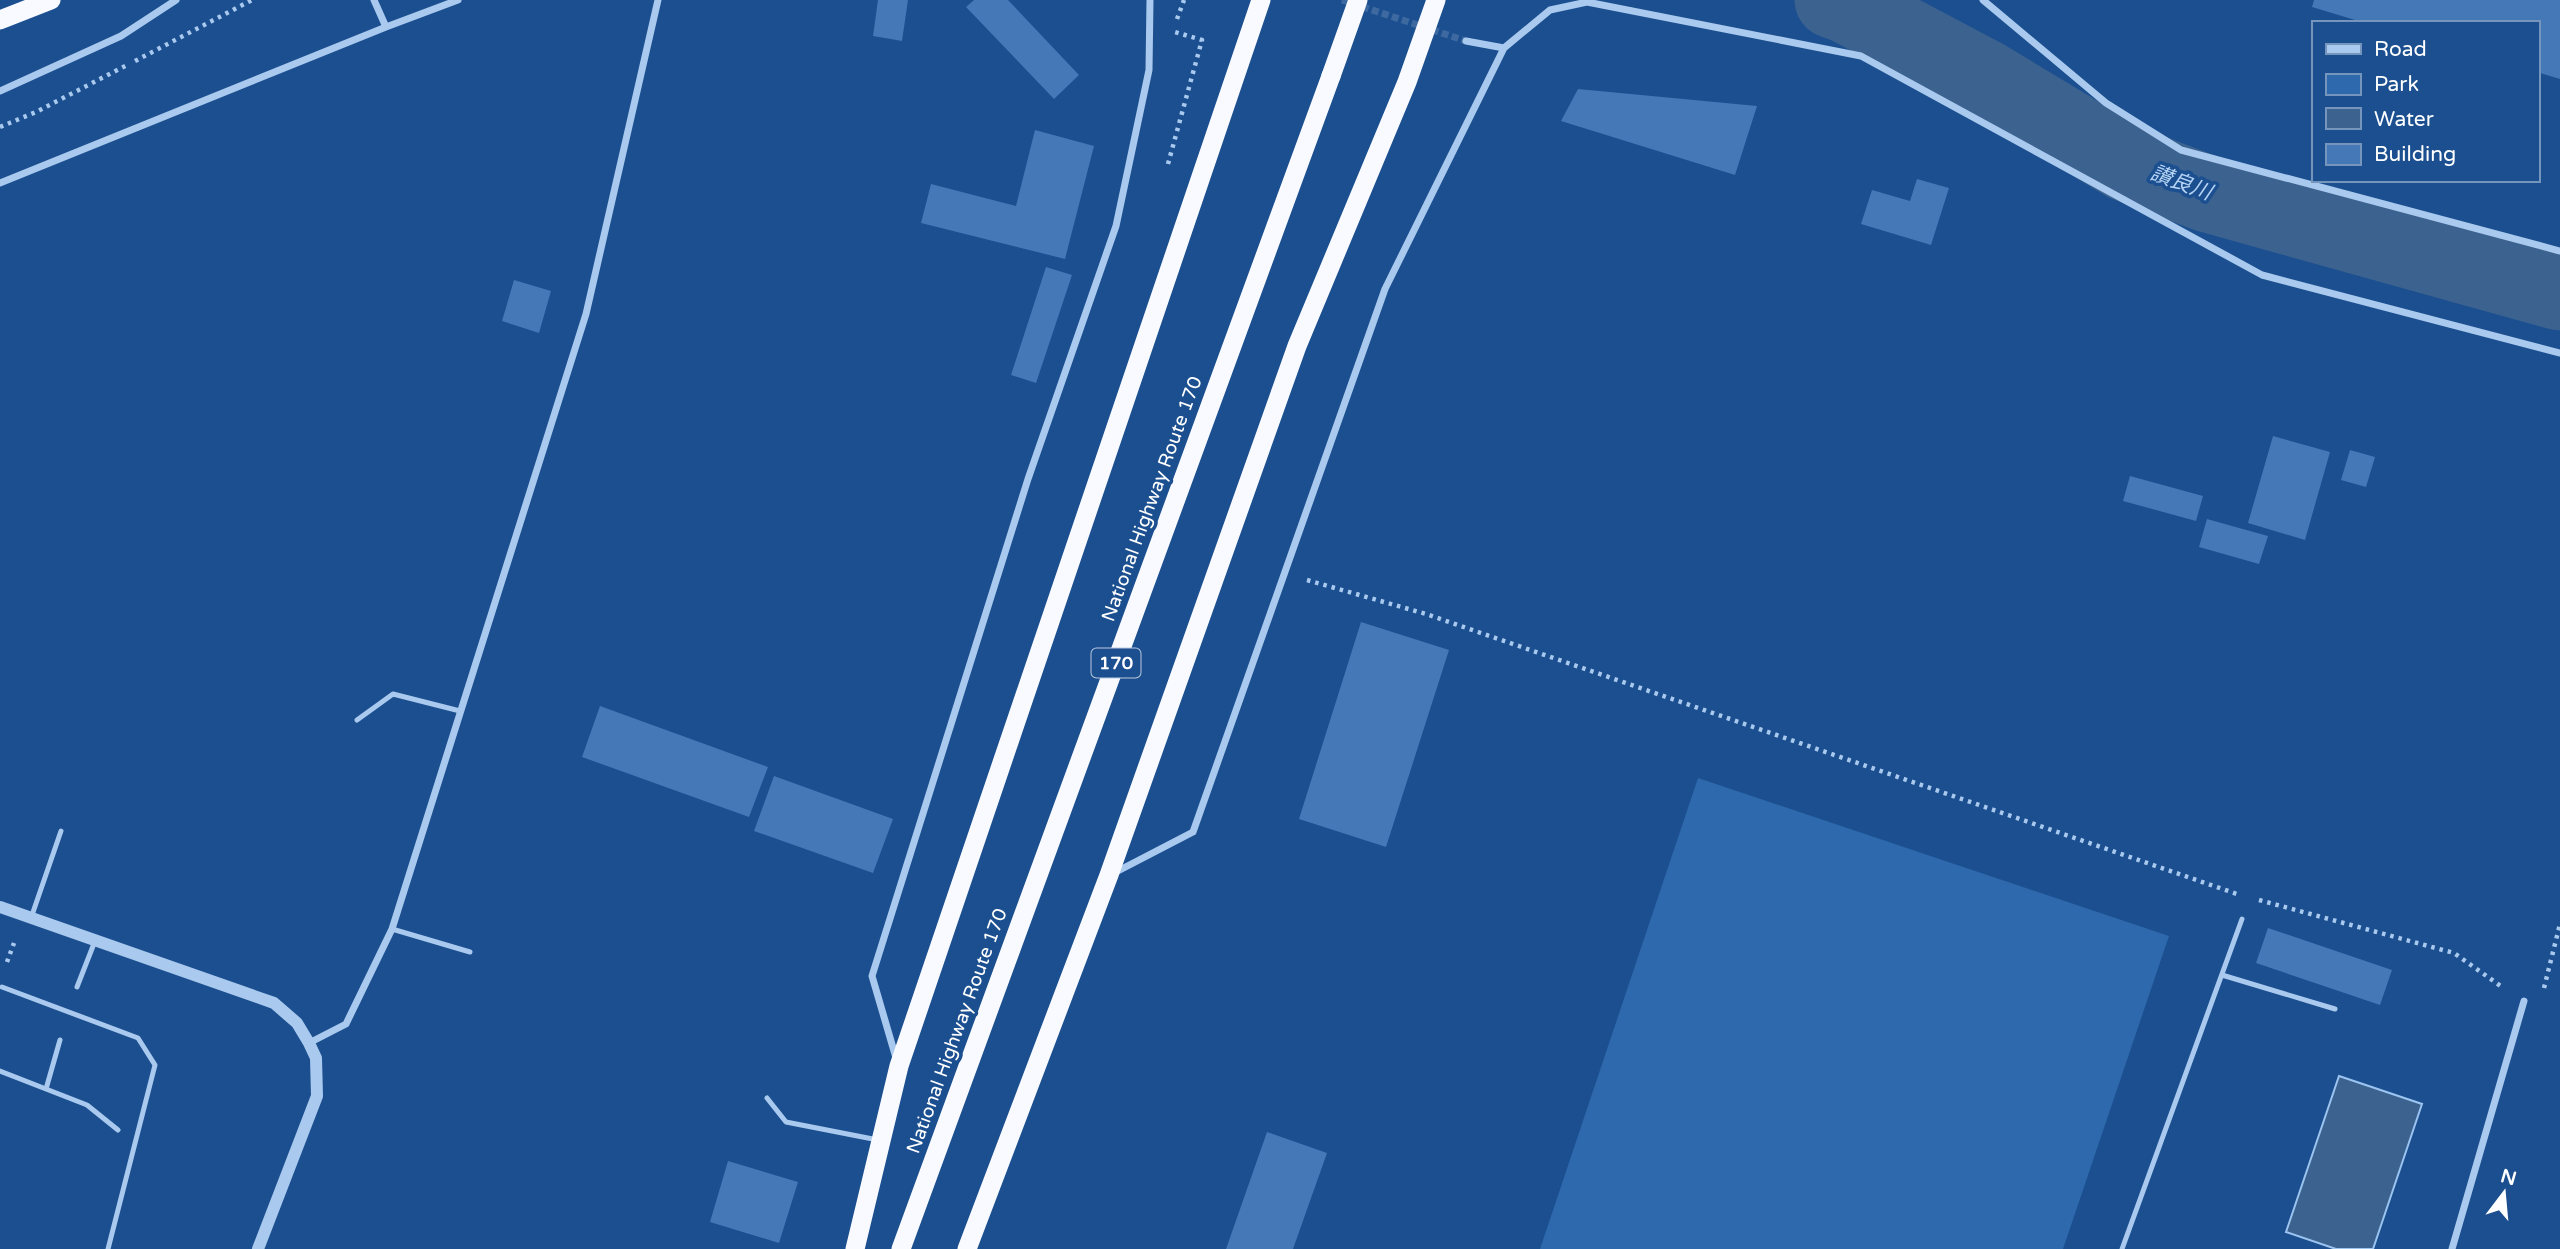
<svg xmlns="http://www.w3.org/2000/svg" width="2560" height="1249" font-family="'Varela Round','Noto Sans JP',sans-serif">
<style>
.green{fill:#2e69ad}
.water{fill:#3c6290;stroke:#9cc4f0;stroke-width:2}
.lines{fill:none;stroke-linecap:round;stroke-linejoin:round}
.river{stroke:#3c6290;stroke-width:77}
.building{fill:#4478b7}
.minor-tunnel{stroke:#3d69a0;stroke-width:7;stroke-dasharray:7 3.5;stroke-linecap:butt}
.path{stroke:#a9c9ee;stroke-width:4.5;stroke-dasharray:3.5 5;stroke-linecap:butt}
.service{stroke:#a9c9ee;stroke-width:5}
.minor{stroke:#a9c9ee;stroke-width:7}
.tertiary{stroke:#a9c9ee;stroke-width:12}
.trunk{stroke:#f8faff;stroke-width:19}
.service-bridge{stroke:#a9c9ee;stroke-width:5}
.trunk-bridge{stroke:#f8faff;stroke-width:19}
.labels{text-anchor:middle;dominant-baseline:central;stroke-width:7;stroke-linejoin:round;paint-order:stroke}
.shield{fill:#1b4f8f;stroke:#bbcadd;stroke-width:2}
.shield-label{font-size:18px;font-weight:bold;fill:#fff}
.street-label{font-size:19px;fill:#fff;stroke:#1b4f8f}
.water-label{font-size:21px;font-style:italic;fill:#b5d3f5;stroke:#1b4f8f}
</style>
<rect width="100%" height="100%" fill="#1b4f8f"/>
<path class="green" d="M1698 778 2169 936 2063 1249H1540Z"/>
<path class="water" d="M2339 1076 2422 1104 2373 1249H2336L2286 1232Z"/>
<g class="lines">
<path class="river" d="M1833 0 1847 5 1985 78 2126 163 2208 194 2560 292"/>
</g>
<path class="building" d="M878 0H908L902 41 873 36Z
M974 0H1008L1079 75 1054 99 966 7Z
M2314 0H2560V79L2537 72V23H2365L2312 7Z
M1578 89 1757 106 1735 175 1561 121Z
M1035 130 1094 146 1065 259 921 223 931 184 1016 206Z
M1917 179 1949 188 1931 245 1861 224 1872 190 1910 201Z
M1046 267 1072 275 1036 383 1011 375Z
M514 280 551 291 539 333 502 321Z
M2273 436 2330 452 2305 540 2248 523Z
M2350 450 2375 457 2366 487 2341 480Z
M2130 476 2203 496 2196 521 2123 501Z
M2207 519 2268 536 2259 564 2199 547Z
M1361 622 1449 650 1386 847 1299 819Z
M600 706 768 767 749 817 582 757Z
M774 776 893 819 873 873 754 831Z
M2268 928 2392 970 2380 1005 2256 963Z
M1267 1132 1327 1153 1293 1249H1226Z
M728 1161 798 1182 779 1243 710 1222Z"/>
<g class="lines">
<path class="minor-tunnel" d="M1342 0 1466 41"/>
<path class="path" d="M1177 19 1184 0
M135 61 252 0
M0 127 36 112 127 65
M1168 164 1202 40 1175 32
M1307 580 1426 614 2237 894
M2259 900 2454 953 2502 987
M7 962 14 943
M2544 988 2560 924"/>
<path class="service" d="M357 720 393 694 460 711
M31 918 61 831
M392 929 470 952
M2222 975 2335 1009
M77 987 95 941
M60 1040 46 1089 87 1105 118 1130
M0 1071 46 1089
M767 1098 786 1122 878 1140
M2122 1249 2242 919"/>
<path class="minor" d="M374 0 386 27
M1983 0 2106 103 2181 150 2560 251
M1466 41 1504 48 1550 10 1587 2 1861 56 2262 275 2560 353
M0 91 121 36 176 0
M0 183 386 27 458 0
M1114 873 1193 832 1385 289 1504 48
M309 1043 346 1024 392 929 586 314 658 0
M896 1058 872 976 1028 479 1116 226 1149 70 1150 0
M2452 1249 2524 1001"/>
<path class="tertiary" d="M0 907 274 1003 297 1023 309 1043 316 1058 317 1096 258 1249"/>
<path class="trunk" d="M0 20 51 0
M855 1249 899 1066 1261 0
M901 1249 1331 76
M967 1249 1109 875 1297 346 1407 82 1436 0"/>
<path class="service-bridge" d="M2 987 138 1038 155 1065 108 1249"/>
<path class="trunk-bridge" d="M1331 76 1358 0"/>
</g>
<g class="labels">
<rect class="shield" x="1091.5" y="648.5" width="49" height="29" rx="5"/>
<g class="shield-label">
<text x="1116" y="663">170</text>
</g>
<g class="street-label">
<text transform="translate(1152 499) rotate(-70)">National Highway Route 170</text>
<text transform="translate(957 1031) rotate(-70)">National Highway Route 170</text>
</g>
<g class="water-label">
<text transform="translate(2181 183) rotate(20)">讃良川</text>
</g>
</g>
<rect x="2312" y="21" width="228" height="161" fill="#1b4f8f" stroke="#7695bc" stroke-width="2"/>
<rect x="2326" y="44" width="35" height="10" fill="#a9c9ee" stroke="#7695bc" stroke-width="2"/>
<text x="2374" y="56" font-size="21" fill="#ffffff">Road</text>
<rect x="2326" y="74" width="35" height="21" fill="#2e69ad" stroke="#7695bc" stroke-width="2"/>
<text x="2374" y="91" font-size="21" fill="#ffffff">Park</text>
<rect x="2326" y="108" width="35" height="21" fill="#3c6290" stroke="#7695bc" stroke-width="2"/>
<text x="2374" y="126" font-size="21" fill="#ffffff">Water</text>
<rect x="2326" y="144" width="35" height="21" fill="#4478b7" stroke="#7695bc" stroke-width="2"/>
<text x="2374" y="161" font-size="21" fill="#ffffff">Building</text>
<g transform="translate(2504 1193) rotate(16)" stroke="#1b4f8f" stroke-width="5" paint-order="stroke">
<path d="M0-5L12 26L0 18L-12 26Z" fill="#ffffff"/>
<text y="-10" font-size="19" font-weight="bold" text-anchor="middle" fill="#ffffff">N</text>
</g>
</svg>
